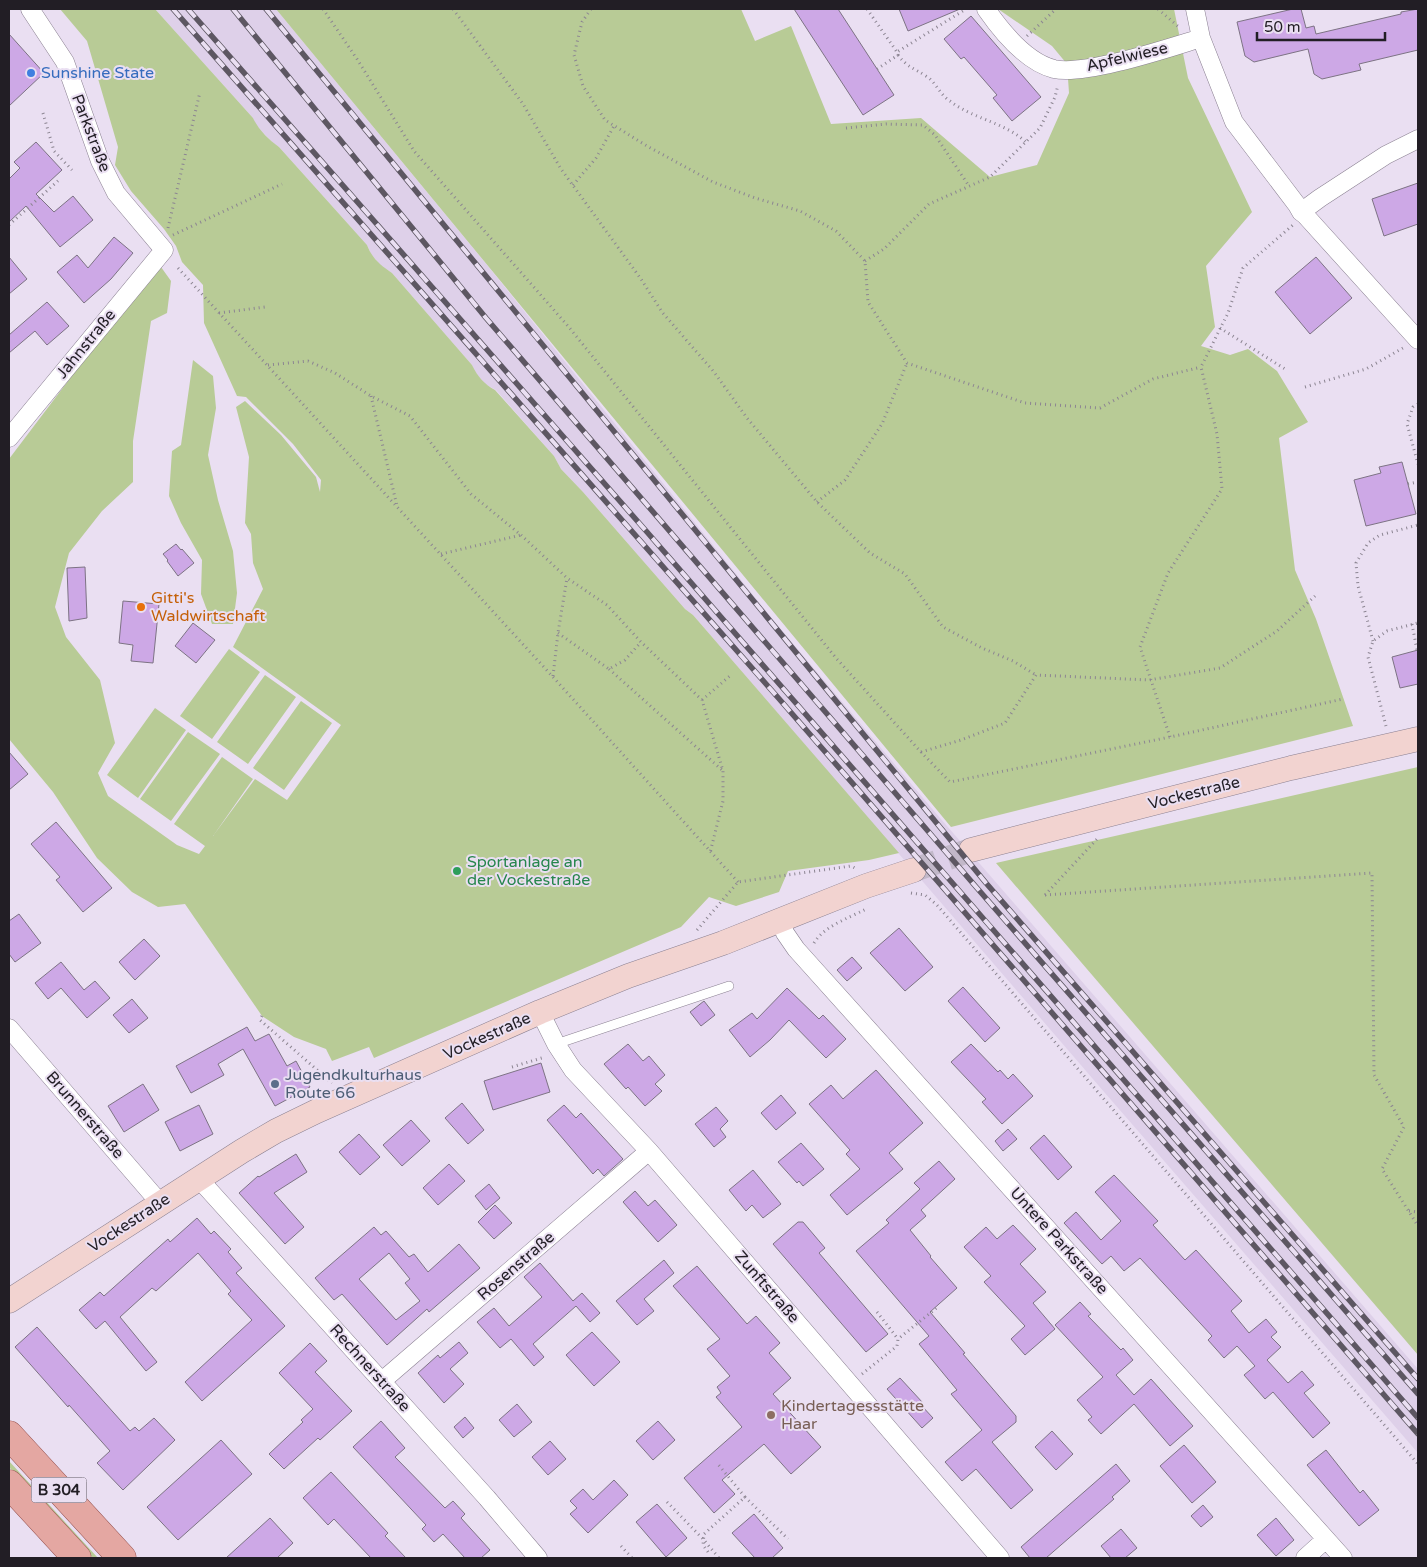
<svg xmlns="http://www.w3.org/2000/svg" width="1427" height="1567" font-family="'Varela Round',sans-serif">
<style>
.built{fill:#ded0e9}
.green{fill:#b8cb96}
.building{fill:#cda8e6;stroke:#7d7384;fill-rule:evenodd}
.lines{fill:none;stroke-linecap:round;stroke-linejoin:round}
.secondary-tunnel{stroke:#c2b8c9;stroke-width:24;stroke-dasharray:24 12;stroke-linecap:butt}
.lane-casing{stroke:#8b8192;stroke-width:10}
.street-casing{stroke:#8b8192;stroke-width:19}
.secondary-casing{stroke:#8b8192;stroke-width:25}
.primary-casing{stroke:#94514e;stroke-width:29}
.path{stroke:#8c8592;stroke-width:3;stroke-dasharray:1 4;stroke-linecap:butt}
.lane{stroke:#fff;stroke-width:9}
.street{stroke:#fff;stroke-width:18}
.secondary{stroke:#f2d3d0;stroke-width:24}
.primary{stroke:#e4a7a2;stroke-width:28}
.rail-casing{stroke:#5d5762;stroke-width:5.5}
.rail{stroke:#eadff2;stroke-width:4;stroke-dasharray:11;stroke-linecap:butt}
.shop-dot{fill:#3f7fe0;stroke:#eadff2;stroke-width:2}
.food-dot{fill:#e8710a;stroke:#eadff2;stroke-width:2}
.leisure-dot{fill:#2e9e5b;stroke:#eadff2;stroke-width:2}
.service-dot{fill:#5c6f8a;stroke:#eadff2;stroke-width:2}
.education-dot{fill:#8d6e63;stroke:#eadff2;stroke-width:2}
.labels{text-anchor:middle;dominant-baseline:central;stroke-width:4;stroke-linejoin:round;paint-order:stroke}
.shield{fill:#eadff2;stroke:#5e5862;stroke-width:1}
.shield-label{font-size:15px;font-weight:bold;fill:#221e25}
.street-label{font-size:16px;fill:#221e25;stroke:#eadff2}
.shop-label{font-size:16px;fill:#366cbe;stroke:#eadff2;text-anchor:start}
.food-label{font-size:16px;fill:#c56008;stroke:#eadff2;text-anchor:start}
.leisure-label{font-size:16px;fill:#27864d;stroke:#eadff2;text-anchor:start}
.service-label{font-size:16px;fill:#4e5e75;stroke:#eadff2;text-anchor:start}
.education-label{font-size:16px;fill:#785e54;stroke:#eadff2;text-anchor:start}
</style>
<rect width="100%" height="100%" fill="#eadff2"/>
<path class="built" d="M155 9H276L487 265 779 627 934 811 1418 1369V1453L1105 1093 693 615 685 609 583 492 561 469 554 456 496 390 485 384 476 373 472 365 392 273 381 266 371 254 367 245 279 147 273 143 255 124 253 118Z"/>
<path class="green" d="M60 9H155L253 118C258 129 269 140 279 147L367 245C372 258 380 265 392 273L472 365C478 377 484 384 495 390L554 456 561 469 583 492 685 609 693 615 899 853 869 860 788 871 779 892 736 906 709 897 681 927 374 1058 369 1047 332 1061 326 1049 294 1037 262 1016 185 904 158 907 132 892 97 858 53 792 9 739V459L146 278 161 267 171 281 167 313 151 321 133 441V482L102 511 69 553 55 607 66 637 100 680 115 743 98 773 108 796 177 845 199 854 205 846 174 824 222 757 253 779 213 836 255 779 287 800 341 725 233 647 263 589 253 563 251 534 245 523 249 457 236 407 245 401 281 435 316 477 320 492 321 480 293 444 246 397 237 396 204 323 203 285 182 262 176 246 164 229 131 191 115 165 118 147 87 41Z
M276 9H741L755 41 791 26 831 124 921 118 990 177 1037 165 1069 93 1067 64 1052 46 998 9H1174L1188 78 1252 212 1206 266 1215 327 1201 346 1230 355 1248 349 1277 371 1308 422 1279 438 1295 570 1316 619 1353 726 951 827Z
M193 360 213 376 216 408 208 455 218 500 233 551 237 593 233 624H212L201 594 202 560 181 523 169 496 172 451 181 445Z
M229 649 260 672 212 739 180 716Z
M265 675 296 697 248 764 217 742Z
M301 701 332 723 284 790 253 768Z
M155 708 186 730 138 798 107 775Z
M188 732 220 754 171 821 140 799Z
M1418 767V1355L996 863Z
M9 1461 98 1558H93L9 1467Z"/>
<path class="building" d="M794 9H838L894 95 863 115Z
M899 9H960L908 31Z
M1293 9H1301L1306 28 1314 26 1316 34 1401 14V12L1418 9V50L1359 64 1361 70 1322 79 1314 74 1308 49 1254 62 1245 56 1237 22Z
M971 16 1041 97 1012 121 993 98 997 95 964 57 961 59 944 39Z
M9 34 44 73 9 106Z
M36 142 62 170 36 194 54 212 73 196 93 220 60 247 26 206 9 222V179L20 168 14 162Z
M1418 183V224L1384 236 1372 199Z
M114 237 133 253 111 279 84 303 57 272 77 255 88 268Z
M9 257 27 279 9 294Z
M1316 257 1352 298 1310 334 1275 292Z
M47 302 69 326 47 345 35 331 9 353V335Z
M1402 462 1416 514 1366 526 1354 480 1381 473 1379 467Z
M176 544 181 550 182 549 194 563 178 576 167 561 168 560 163 554Z
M85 567 87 618 69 621 67 568Z
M123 601 159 604 153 663 131 661 133 645 119 643Z
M193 623 215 640 196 663 175 646Z
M1418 650V684L1400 688 1392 657Z
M9 752 28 774 9 790Z
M56 822 112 888 83 912 56 880 60 877 31 844Z
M19 914 41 943 15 962 9 954V921Z
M899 928 933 967 905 991 870 953Z
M144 939 160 956 135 980 119 962Z
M852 957 862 968 847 981 837 970Z
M61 962 84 990 95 981 110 998 87 1018 61 988 48 999 35 983Z
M963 987 1000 1028 985 1042 948 1001Z
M787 988 819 1019 823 1015 846 1039 826 1058 789 1020 770 1040 750 1057 729 1030 752 1013 757 1019Z
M132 999 148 1018 129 1033 113 1015Z
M704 1001 715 1015 701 1026 690 1012Z
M247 1027 255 1041 269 1034 287 1066 296 1061 310 1087 275 1106 243 1049 218 1064 224 1075 191 1093 176 1066Z
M628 1044 643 1061 649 1056 665 1075 655 1084 662 1091 645 1106 628 1087 626 1089 604 1064Z
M971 1044 998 1072 1000 1070 1008 1079 1013 1074 1033 1096 1002 1124 982 1102 986 1099 951 1062Z
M541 1063 550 1092 493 1110 484 1081Z
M876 1070 923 1123 889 1153 903 1169 847 1215 830 1195 860 1169 846 1154 850 1150 809 1104 831 1085 843 1099Z
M143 1084 159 1110 124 1132 108 1106Z
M781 1095 796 1113 776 1130 761 1113Z
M462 1103 484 1130 468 1144 445 1118Z
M199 1105 213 1134 180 1151 165 1122Z
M564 1105 576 1118 581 1113 623 1159 604 1176 598 1169 593 1174 547 1120Z
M716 1107 728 1121 720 1129 726 1137 714 1147 695 1124Z
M411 1120 430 1141 402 1166 383 1145Z
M1008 1129 1017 1139 1003 1151 995 1141Z
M359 1134 380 1157 360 1175 339 1152Z
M1044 1135 1072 1167 1058 1180 1030 1148Z
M801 1143 824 1169 803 1186 799 1181 797 1183 778 1162Z
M296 1154 307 1172 274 1193 304 1227 285 1244 239 1193 258 1176 259 1177Z
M939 1161 955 1179 921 1210 926 1216 910 1230 931 1256 930 1257 957 1288 930 1312 965 1353 963 1354 1016 1416V1422L992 1442 1033 1490 1011 1509 976 1469 962 1481 945 1462 982 1430 951 1394 957 1390 919 1344 929 1336 856 1251 889 1223 886 1220 920 1189 914 1183Z
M449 1164 465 1181 438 1205 423 1188Z
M753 1170 781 1204 763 1218 752 1205 746 1211 729 1190Z
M1114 1175 1158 1221 1153 1225 1185 1260 1196 1250 1242 1301 1231 1311 1249 1333 1266 1319 1277 1332 1271 1337 1281 1347 1267 1360 1288 1383 1302 1371 1314 1385 1304 1393 1330 1423 1313 1438 1273 1392 1265 1399 1244 1375 1255 1366 1237 1346 1224 1358 1208 1340 1212 1336 1140 1258 1124 1271 1111 1256 1102 1264 1064 1223 1076 1212 1101 1240 1121 1221 1095 1192Z
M489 1184 500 1198 486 1210 475 1196Z
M635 1191 648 1206 655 1200 677 1225 658 1242 623 1202Z
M495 1205 512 1223 494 1239 478 1222Z
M197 1218 211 1234 214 1231 231 1249 228 1252 242 1268 236 1273 285 1326 202 1401 185 1382 252 1320 228 1294 231 1291 198 1253 156 1291 152 1288 120 1317 157 1362 146 1371 105 1321 96 1329 79 1310 100 1292 104 1296 168 1239 170 1242Z
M798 1222H803L825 1248 819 1253 888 1334 866 1352 773 1244Z
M1013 1225 1036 1249 1020 1264 1046 1292 1033 1303 1055 1329 1025 1355 1011 1339 1025 1326 984 1282 991 1276 964 1247 986 1227 997 1239Z
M374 1227 381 1235 386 1231 409 1257 414 1254 428 1272 459 1244 480 1268 429 1312 427 1309 387 1345 342 1294 334 1300 315 1278ZM389 1253 410 1279 405 1283 420 1301 396 1320 359 1279Z
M664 1260 674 1273 644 1299 654 1311 637 1325 616 1301Z
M540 1263 573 1301 582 1293 600 1313 590 1322 576 1306 533 1344 544 1357 534 1366 511 1339 500 1348 477 1322 494 1308 509 1326 542 1297 524 1277Z
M697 1266 747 1324 756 1316 780 1343 769 1353 791 1378 773 1394 821 1447 791 1474 764 1444 722 1480 735 1494 714 1513 684 1478 742 1427 716 1397 721 1393 717 1387 730 1376 707 1349 720 1339 673 1286Z
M1080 1302 1091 1314 1088 1316 1121 1350 1123 1348 1133 1360 1116 1375 1134 1395 1151 1379 1193 1426 1170 1446 1134 1404 1101 1434 1088 1420 1092 1417 1077 1400 1103 1377 1055 1325Z
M37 1327 130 1431 135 1427 139 1431 154 1418 175 1440 123 1490 97 1463 110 1451 69 1405 68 1407 15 1347Z
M592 1332 620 1362 594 1386 566 1355Z
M459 1342 468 1353 450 1369 464 1384 444 1403 418 1373 438 1355 440 1358Z
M310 1343 327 1361 315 1372 352 1411 320 1440 318 1438 284 1469 269 1454 303 1422 301 1420 313 1409 279 1373Z
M900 1378 923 1403 921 1405 933 1418 922 1428 887 1389Z
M517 1404 532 1422 514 1437 499 1420Z
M465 1417 474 1428 463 1438 454 1427Z
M381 1421 405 1448 395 1457 445 1508 453 1501 465 1514 461 1518 490 1550 481 1558H465L443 1534 434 1542 422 1529 426 1525 353 1447Z
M658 1421 675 1440 653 1460 636 1441Z
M1052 1431 1073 1454 1056 1470 1035 1447Z
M221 1440 252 1474 178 1540 147 1507Z
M550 1441 566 1459 548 1475 532 1457Z
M1184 1445 1216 1482 1192 1503 1160 1466Z
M1326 1450 1360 1493 1363 1490 1379 1510 1359 1526 1307 1465Z
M1116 1464 1130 1481 1112 1497 1114 1499 1046 1558H1030L1021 1547Z
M331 1472 388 1533 385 1536 406 1558H371L334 1519 328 1525 303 1498Z
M614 1480 628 1495 588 1533 570 1514 577 1508 570 1501 583 1489 593 1500Z
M657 1504 687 1538 666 1557 636 1522Z
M1203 1505 1213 1517 1201 1527 1191 1516Z
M754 1514 783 1548 772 1558H755L732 1533Z
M270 1518 293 1543 277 1558H226Z
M1276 1518 1294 1540 1276 1556 1257 1535Z
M1121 1529 1137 1548 1125 1558H1111L1101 1546Z"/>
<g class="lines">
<path class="secondary-tunnel" d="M914 870 971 850"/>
<g class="lane-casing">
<path id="lane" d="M556 1044 729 986"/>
</g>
<g class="street-casing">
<path id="street" d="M986 9C1002 32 1026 62 1054 69 1085 76 1168 48 1201 38
M1195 9 1201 38 1234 122 1297 205 1301 212 1305 215 1418 340
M1301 212 1320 198 1386 155 1418 139
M9 438 164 250 116 193 100 161 65 62 30 9
M780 920 785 933 796 949 1343 1558
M540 1012 556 1044 573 1070 649 1151 1000 1558
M9 1028 160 1203
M199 1179 487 1498 538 1558
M382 1381 649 1151
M1305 1558 1326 1539"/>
</g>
<g class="secondary-casing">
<path id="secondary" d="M971 850 1291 768 1418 739
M9 1301 242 1151 276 1131 317 1111 540 1012 628 976 723 943 866 886 914 870"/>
</g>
<g class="primary-casing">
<path id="primary" d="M9 1435 122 1558
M9 1484 77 1558"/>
</g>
<path class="path" d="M323 9 357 59 414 151 568 326 836 658 921 752 950 782 1170 737 1343 699
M453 9 523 104 561 169 641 279 662 312 714 372 747 418 817 502 870 553 905 574 943 627 982 648 1013 661 1036 675
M591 9 582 22 574 55 583 86 605 120 647 146 713 182 755 198 800 211 836 231 865 261 868 302 907 363 1025 403 1100 408 1153 379 1201 367
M867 9 897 52
M1158 9 1180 28
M1027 36 1056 9
M898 55C908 68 914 68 926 76 936 82 940 95 950 101 973 119 1004 122 1026 142
M877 69 898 55 897 52 966 9
M43 113 54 151 72 170
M846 128 886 124 923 125 935 135 969 186
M573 185 596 158 614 126
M9 225 60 179
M168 228 200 92
M173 235 282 184
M865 261 884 249 929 204 990 177 1040 128 1055 97 1058 85
M178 268 553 677 738 882
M219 313 265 307
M1220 328 1285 369
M268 365 308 361 335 373 371 396 410 416 471 494 521 535 567 578 607 605 641 642 702 700 723 771V801L710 853
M1305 387 1366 369 1403 348
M371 396 397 506
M1418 404 1413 407 1407 424 1418 464
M1408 484 1418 482
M817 502 845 480 882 424 907 363
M441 554 521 535
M1412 624 1417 650
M558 633 609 669 625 660 641 642
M1373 641 1358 586 1356 563 1368 543 1380 535 1418 525
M609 669 722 770
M553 676 558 633 567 578
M702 700 731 675
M1386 726 1368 657 1373 641 1387 631 1418 623
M1170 737 1140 647 1168 573 1222 489 1217 434 1201 367 1228 313 1243 268 1293 225
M921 752 961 740 1005 723 1036 675 1149 680 1220 668 1277 631 1315 596
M911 893 925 895 937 905 1418 1464
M1045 895 1372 873 1374 1075 1404 1127 1382 1169 1418 1226
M1045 895 1097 839
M697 930 738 882 851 866 857 869
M814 943C824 926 849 918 866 909
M262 1016 260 1020 332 1083
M512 1067 545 1057
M1409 1211 1418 1212
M877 1312 898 1339
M862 1374 897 1346 898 1339 939 1306
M745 1497 788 1539
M667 1502 703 1539 719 1558
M621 1546 632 1558
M708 1552 703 1545 704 1534 745 1497 717 1463"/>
<use href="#lane" class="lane"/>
<use href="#street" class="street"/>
<use href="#secondary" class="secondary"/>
<use href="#primary" class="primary"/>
<g class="rail-casing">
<path id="rail" d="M173 9 781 701 1418 1434
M188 9 647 532 1418 1418
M233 9 486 318 977 888 1418 1394
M266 9 986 883 1418 1379"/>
</g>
<use href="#rail" class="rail"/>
</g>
<circle class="shop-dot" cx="31" cy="73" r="5"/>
<circle class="food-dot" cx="141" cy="607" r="5"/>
<circle class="leisure-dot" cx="457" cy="871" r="5"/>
<circle class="service-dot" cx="275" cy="1084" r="5"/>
<circle class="education-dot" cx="771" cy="1415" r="5"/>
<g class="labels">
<rect class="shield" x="31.5" y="1477.5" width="55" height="25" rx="4"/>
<g class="shield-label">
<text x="59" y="1490">B 304</text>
</g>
<g class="street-label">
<text transform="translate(1127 57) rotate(-13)">Apfelwiese</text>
<text transform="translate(91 133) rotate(69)">Parkstraße</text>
<text transform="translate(86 344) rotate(-51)">Jahnstraße</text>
<text transform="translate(1194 793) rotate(-14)">Vockestraße</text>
<text transform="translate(487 1036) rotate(-24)">Vockestraße</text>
<text transform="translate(85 1115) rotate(49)">Brunnerstraße</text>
<text transform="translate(129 1223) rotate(-33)">Vockestraße</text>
<text transform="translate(1059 1241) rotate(48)">Untere Parkstraße</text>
<text transform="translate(516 1266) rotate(-41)">Rosenstraße</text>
<text transform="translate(767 1287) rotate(49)">Zunftstraße</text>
<text transform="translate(370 1368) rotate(48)">Rechnerstraße</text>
</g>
<g class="shop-label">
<text x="41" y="73">Sunshine State</text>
</g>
<g class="food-label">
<text x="151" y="598">Gitti's<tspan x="151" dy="18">Waldwirtschaft</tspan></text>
</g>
<g class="leisure-label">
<text x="467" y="862">Sportanlage an<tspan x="467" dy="18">der Vockestraße</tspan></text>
</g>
<g class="service-label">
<text x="285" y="1075">Jugendkulturhaus<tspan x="285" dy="18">Route 66</tspan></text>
</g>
<g class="education-label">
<text x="781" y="1406">Kindertagessstätte<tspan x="781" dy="18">Haar</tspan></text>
</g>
</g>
<rect width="1427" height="1567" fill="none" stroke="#221e25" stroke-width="20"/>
<path d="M1257 32v8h128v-8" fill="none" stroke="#221e25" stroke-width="2.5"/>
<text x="1264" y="32" font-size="15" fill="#221e25" stroke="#eadff2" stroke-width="4" paint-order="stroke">50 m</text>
</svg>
